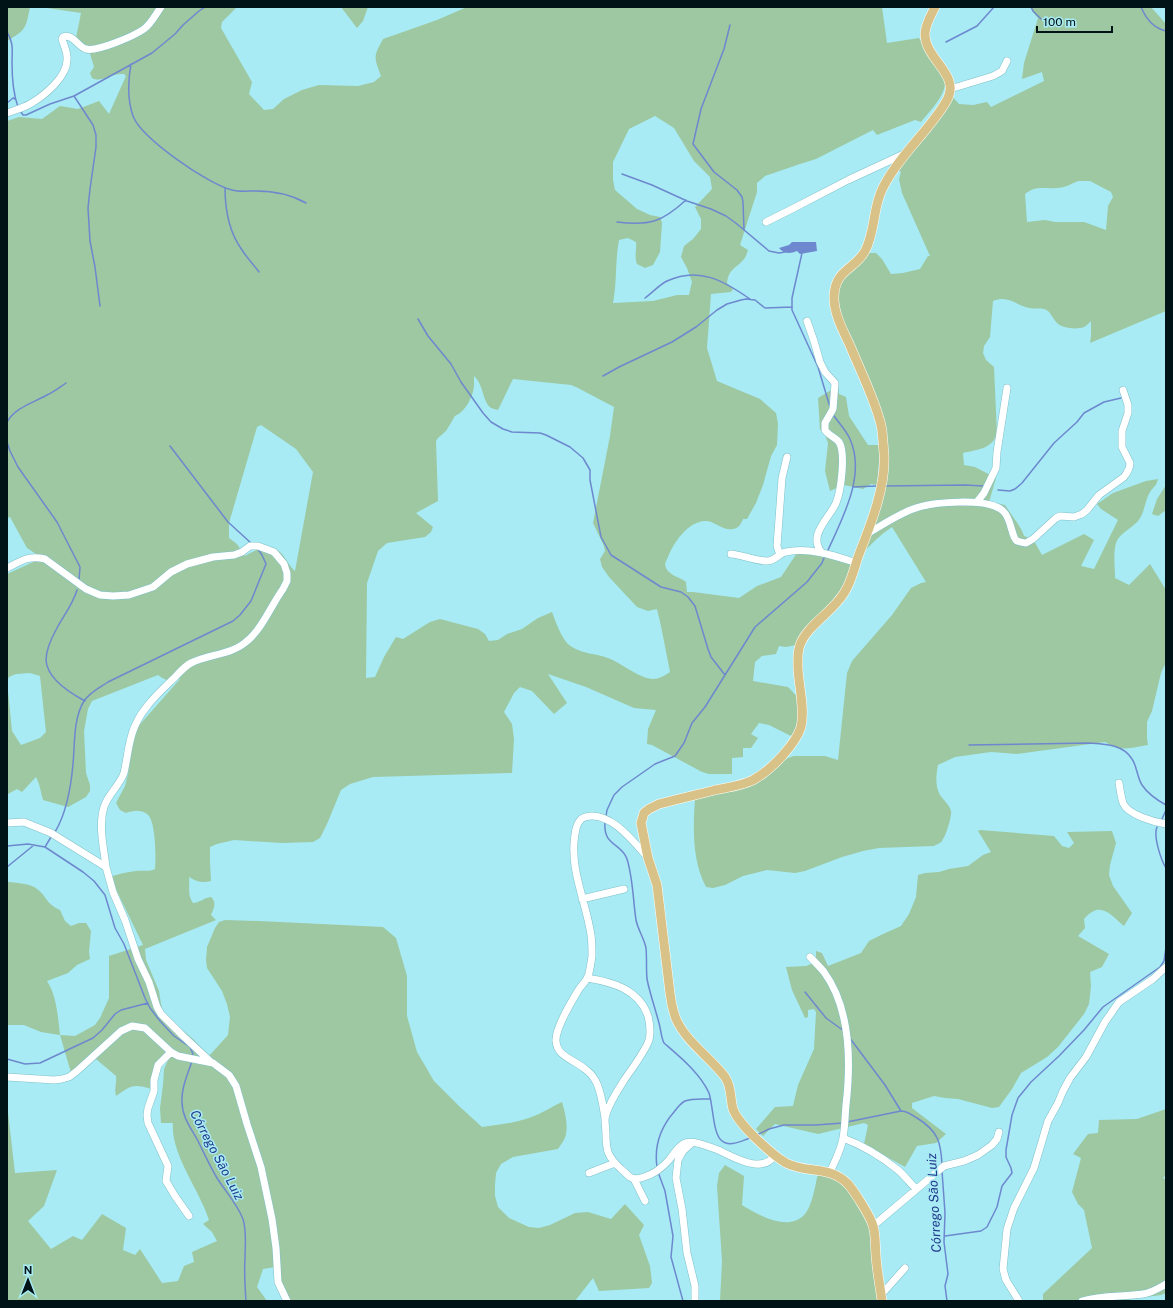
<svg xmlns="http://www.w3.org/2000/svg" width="1173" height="1308" font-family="'Public Sans',sans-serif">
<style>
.green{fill:#9dc8a1;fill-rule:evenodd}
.water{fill:#6d88ce}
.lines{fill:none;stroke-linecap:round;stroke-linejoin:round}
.stream{stroke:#6d88ce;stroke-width:1.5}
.minor-casing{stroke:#7ec0ca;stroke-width:8}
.major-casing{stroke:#fff;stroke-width:10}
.minor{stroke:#fff;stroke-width:7}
.major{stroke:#d8c287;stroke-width:9}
.labels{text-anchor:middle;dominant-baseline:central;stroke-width:3;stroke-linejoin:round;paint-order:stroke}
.water-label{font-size:13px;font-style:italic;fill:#22398c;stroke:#a8ebf4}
</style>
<rect width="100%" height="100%" fill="#a8ebf4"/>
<path class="green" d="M7 7H30C26 28 26 30 7 41Z
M40 7H237L222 22 221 28 252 82 249 94 264 110 273 109 284 99 302 90 319 85 358 86 374 82 381 76C374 57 373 57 383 39L437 20 467 7H882L887 43 919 38C925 50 935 59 942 71 953 89 932 108 921 122L915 120 877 135 873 130 816 159 800 164 765 176 757 183V192L740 245 748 250C747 253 746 257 744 259 736 269 729 268 727 283L733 289 731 292 711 294 707 348 717 381 760 399 776 413 778 424 777 445 771 456 763 485 756 503 747 519H743C741 524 739 528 733 529 722 531 715 520 704 521 687 523 674 542 668 557 666 561 664 564 666 568 670 576 680 577 686 582L687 592H693L739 598 757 586 781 577 797 553 821 554 852 563 844 586 796 645 786 647 779 646 776 654 762 656 755 662 753 681 788 687C791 690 796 695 798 699 801 710 799 728 791 736L769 725 759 723 751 734 758 738 751 748H743V757L732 758V774H709L702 772 652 745 647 744 648 729 656 710 634 708 586 687 548 674 567 703 554 714 532 691 520 687 514 693 504 712 512 724 514 739 512 773 373 777 350 784 341 790 327 824 320 838 313 842 282 843 234 840 217 844 210 847V862L211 881C202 883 197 882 189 877 190 886 187 895 193 903 199 903 204 898 211 897 217 903 214 908 211 915L216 920 145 949 146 960 159 991 161 1004 163 1011 173 1022 193 1039 209 1056 228 1035 230 1017 227 1004 222 991 207 968 206 960 207 947 215 928 219 922 225 920 259 921 383 927 396 938 407 976V1016L417 1052 434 1081 459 1106 482 1127C498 1125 514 1123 529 1118 541 1114 551 1107 562 1102 565 1112 568 1124 566 1134 565 1140 561 1144 558 1149L513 1157 501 1164 496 1173 495 1185V1196L498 1207 509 1218 529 1227 539 1228 550 1225 575 1213 588 1212 611 1219 625 1204 644 1225 639 1235 650 1266 652 1283 649 1288 599 1291 593 1278 575 1301H285L275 1267 263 1269 257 1287 267 1301H7V1104L15 1173 57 1170 44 1206 28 1221 51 1249 73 1236 82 1240 102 1214 126 1228 123 1250 135 1255 140 1249 162 1283 178 1281 184 1266 194 1262 192 1252 217 1241 212 1232 203 1224 209 1220C200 1191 170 1153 173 1123H161L160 1108 163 1085 164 1069 169 1058 164 1057 152 1089C133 1084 132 1085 116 1096 114 1088 117 1083 116 1076L96 1059 78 1073 72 1076 60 1035 41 1032 24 1025H7V882C14 882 32 884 37 889 47 896 45 903 60 910L65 921 71 926 79 923H86L91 931 89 952 90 959 77 965 68 973 47 981C57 996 58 1018 60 1035L75 1036 95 1025 100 1018 109 998V956L143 945 110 877C118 874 127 872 136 871 142 870 150 872 155 869 156 858 156 820 147 814 140 809 133 811 126 813L120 810 116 803 125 786 128 774 135 730 180 679C169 680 167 682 158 675L92 701 88 709 84 731 86 773 90 785V791L86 797 68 807 43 800 39 784 36 777 22 792 17 789 8 794 7 798V574L42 558 27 548 10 517 7 518V121L19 117 42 119 60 106 78 109 99 101 109 114 126 76 124 74C121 74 117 74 114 75 106 77 100 82 92 78L90 73 94 67 88 47 76 38 81 13ZM655 116 674 128 694 161 710 177 712 189 695 207 701 219V229L693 239 684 246 681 257 687 268 692 282 689 295H677L653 301 613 303C617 283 615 261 619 240L628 238 636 242C637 250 634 256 637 264L645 268 653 265 660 252 662 223 660 217 650 215 637 209 615 190 613 180V162L629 129ZM474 376C484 385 482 401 491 408 493 409 495 409 498 410L513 379 571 385 578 388 614 407 610 436 593 523 604 546 605 551 600 559 602 567 609 577 637 607 648 611 657 609 661 626 670 672C664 676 659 679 653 679 640 679 620 662 608 658 595 653 578 654 567 643 560 634 556 623 552 612L538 618 522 629 507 634 498 640 489 641 485 634 478 629 440 619 430 622 403 639 396 637 384 657 375 677 366 678 367 583 378 551 387 543 425 537 431 532 433 527 416 513 438 501 436 441 438 438 446 431 455 416C465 412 473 397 474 386 474 383 474 379 474 376ZM261 425 296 449 313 472 295 571C289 566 286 558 281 553 270 541 256 550 245 556L237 544 229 538V523L257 427ZM30 673 40 676 46 732 40 738 21 745 12 731 7 681 9 677 16 674Z
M341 7H368L363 21 357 28Z
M1032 7H1151L1166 24V311L1090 343 1091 336V321C1089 323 1086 326 1084 327 1076 330 1062 328 1057 323 1052 318 1051 311 1044 309 1040 308 1034 309 1029 308 1015 305 1009 295 993 301L990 337 984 346 983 353 986 360 994 367 997 435C989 450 979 449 963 453L964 465 975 467 996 478 989 502 1005 505C1010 513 1022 528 1024 536L1033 539 1042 555 1084 534 1094 540 1081 566 1094 569 1118 520 1101 509 1097 504 1113 493 1146 481 1158 479C1156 487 1154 486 1150 492 1144 502 1145 515 1136 523 1129 530 1119 534 1116 543 1113 554 1115 567 1115 578L1129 585 1150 564 1166 590V662L1161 673 1152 711 1147 722V738L1148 745C1129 748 1122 752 1105 742L1017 754 991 752 955 757 938 765C936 775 935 786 940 795 944 801 949 804 951 811 952 816 946 836 942 841 941 843 937 844 934 846L879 848 863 851 842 857 805 871 795 873 767 870 743 876 725 885 713 888 706 887C692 861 693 828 695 799L721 792 788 758 794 756H825L838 760 847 673 852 661 892 615 911 588 921 583 926 582 892 527C880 535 870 545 861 555L872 527 885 447 837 306 839 287 842 279 866 253H876L882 259 891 274 903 273 920 269 928 256H930L902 193 899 179 901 172 895 169 951 95 959 104 973 105 987 102 991 107 1044 81 1042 72 1022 79 1024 63 1038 18 1032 11ZM1078 181H1090L1111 192 1113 197 1108 206 1106 230 1084 222H1055L1045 220 1027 222 1025 194C1036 185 1044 189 1057 188 1065 188 1071 184 1078 181Z
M838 386 839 394 846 397 849 416 868 445H879V462L877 485 871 484 863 489 844 485 830 491 825 471 828 443 823 430H820L818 398Z
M1166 485V510L1158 516 1152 514 1157 499Z
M980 830 1054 836 1062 846 1069 848 1074 843 1067 832 1112 831 1116 843 1110 865 1109 875 1113 886 1132 913 1124 926C1110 914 1100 900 1084 919L1085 928 1078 936 1109 954 1102 967 1090 972 1091 986 1089 1004 1084 1014 1058 1047 1047 1057 1021 1073 1012 1089 999 1107 992 1108 958 1099 945 1098 934 1096 912 1103V1108L946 1134 936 1143 917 1146 905 1167 864 1144 868 1125 864 1123 818 1134 775 1124 763 1136 756 1129 775 1107 793 1106 798 1085 814 1049 816 1012 814 1009 808 1010V1017L805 1018 792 990 786 967 806 966 816 962V951L822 953 828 966 861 953 869 941 881 935 901 926 909 914 916 897 918 875 925 873 939 872 949 869 968 866 983 855 991 852 978 831Z
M1166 1109V1175L1163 1178 1166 1180V1293L1161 1295 1118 1301H1043V1294L1092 1248 1084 1210 1078 1204 1072 1192 1081 1158 1073 1154 1088 1134 1098 1133 1099 1120 1137 1119Z
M725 1165 744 1176 742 1205C758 1215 788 1232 804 1215 813 1206 816 1181 819 1168L850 1188 870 1228 878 1301H720L722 1261 717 1186 719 1173Z"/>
<path class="water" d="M792 242H816L817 251 800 254 797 251C790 254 784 254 779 248L789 245Z"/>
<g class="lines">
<path class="stream" d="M1031 7 1033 11 1041 19
M1141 7C1146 19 1153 28 1166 31
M730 25 724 49 701 109 693 144 714 172 737 190 742 197 743 202 744 230
M7 32C14 43 12 51 12 63 12 77 13 93 18 107
M946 42 977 26 994 7
M131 64C128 81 127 99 133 116 141 138 209 185 232 190 239 192 248 191 256 191 274 191 290 194 306 203
M74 96 93 125 96 135V147L90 189 88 208 90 241 95 267 100 306
M7 103 13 98 15 99
M21 112 23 115H26L50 104 74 96 152 53 175 34 183 25 199 11 205 7
M622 174 652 185 687 201 711 209 726 216 737 224 769 251 779 253 785 252
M225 188C225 209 229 232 242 250 247 258 254 265 259 272
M617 222C650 226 662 222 686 200
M802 253 792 298V310L818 367 830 407
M645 298C652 293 659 285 667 281 699 266 724 281 750 299
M418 319 428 336 451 364 461 382 483 413 491 422 503 429 512 432 540 433 546 435 570 447 583 458 590 470V480L601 537 611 555 661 587 681 592 688 597 695 606 708 649 711 657 725 675
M603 376 619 367 672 342 696 327 717 310 727 304 741 300 746 299 755 300 765 308 792 307
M7 422C16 407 33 403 47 395 54 392 60 387 66 383
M7 442 10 451 18 467 57 522 80 567 79 580
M170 446 228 522 251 543
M885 486 965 485 984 486
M853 487 876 486
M998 490 1010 491 1015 489 1022 483 1054 443 1077 422 1084 413 1104 402 1121 398
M828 550C843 517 866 475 850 439 846 430 839 423 834 416
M77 590C73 604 64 615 57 628 52 637 46 649 46 660 47 679 70 693 85 701
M969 745 1089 743C1104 744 1123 744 1132 759 1137 766 1137 777 1142 785 1148 794 1157 800 1166 805
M606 816 607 810 614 795 622 787 655 764 675 756 684 743 692 723 705 707 755 627 807 582 822 563 824 558
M1162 819 1166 810
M605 822C603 847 621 842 627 859 633 878 633 900 636 920 638 930 644 938 646 948 647 958 646 969 647 979 650 994 655 1008 659 1023 661 1030 661 1037 664 1043 680 1057 700 1073 709 1093 713 1105 713 1133 721 1140 729 1148 741 1141 750 1138
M1157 827C1153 836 1161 860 1166 868
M55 832C67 812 71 787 73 764 75 744 73 719 84 701 90 692 99 688 108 682L233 621 240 615 251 601 266 564 262 555 257 548
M7 846 28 844 45 847 83 872 94 881 105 895 115 928 124 944 145 998 150 1008 160 1021 174 1036 190 1047 193 1054 192 1057
M45 847 51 837
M7 867 34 845
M805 992 826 1018 844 1031
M849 1037 885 1085 901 1111
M7 1059 25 1064 40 1063 93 1038 102 1030 115 1014 121 1010 148 1003
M192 1061C188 1074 181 1088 182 1102 182 1117 191 1128 198 1141 204 1153 210 1166 217 1178 226 1192 237 1204 243 1219 247 1232 245 1245 245 1259 244 1273 245 1287 246 1301
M847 1122 901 1111C907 1111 912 1115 917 1118 938 1131 941 1142 942 1165
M757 1135 769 1129 784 1125H816L843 1123
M657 1167C654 1146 661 1127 674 1112 677 1108 681 1103 685 1101 692 1098 703 1099 710 1099
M942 1171 945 1213 944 1242 948 1274 945 1286 947 1301
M658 1172 665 1191 673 1236 671 1257 683 1301
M945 1236 981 1231 987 1227 997 1207 1002 1186 1012 1173 1011 1168 1006 1157V1150L1012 1115 1018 1098 1031 1082 1059 1056 1084 1030 1103 1007 1160 967 1164 961 1166 947"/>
<g class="minor-casing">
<path id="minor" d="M950 89 993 76 1002 71 1007 61
M7 113C15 110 23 108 30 104 44 96 67 77 67 60 68 53 64 46 62 39L63 37C73 33 78 47 86 49 97 52 134 36 144 29 151 24 156 14 161 7
M766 222 792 209 848 180 904 154
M807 321 814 341 820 362 825 372 835 383 833 409 825 423V430C828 435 835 437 839 442 846 453 841 491 836 503 829 519 807 535 822 553
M977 502 984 493 996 468 997 452 1007 388
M867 534C882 525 897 515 913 509 931 502 988 497 1003 511 1012 519 1011 537 1017 541 1020 542 1024 543 1026 543L1033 539 1056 518 1060 516 1074 517 1082 514 1087 510 1099 495 1124 477C1127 473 1130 469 1130 463L1122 447V431L1128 413V405L1123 390
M782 553 779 552 777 546 782 478 787 457
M731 554C743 555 755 561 767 561 775 561 779 553 786 552 810 547 835 556 857 563
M7 568C21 561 29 555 45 559L86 589 100 595 113 596 129 595 153 587 171 572 187 564 213 557 234 555 242 552 250 546H258L274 552 284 564 287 573V581L283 589C272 604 262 629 247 641 232 655 209 654 191 663 183 667 178 675 171 681 155 696 138 713 132 734 128 747 127 760 124 773 120 785 108 794 104 807 98 826 104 848 106 867
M1119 783C1120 789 1121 797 1123 803 1128 815 1154 822 1166 824
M7 823 24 822 51 833 106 867 113 892 125 920 138 959 149 982 157 1007 161 1014 183 1036 211 1062
M582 899 624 889
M810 957C815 962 820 967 824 972 851 1009 851 1062 846 1105 845 1116 845 1127 843 1138 841 1150 835 1161 830 1172
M587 978C612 982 639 989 648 1016 650 1024 651 1032 649 1040 646 1049 639 1058 634 1066 625 1078 607 1105 605 1119 605 1124 606 1130 606 1135 606 1151 608 1157 621 1169 624 1171 627 1175 630 1177 634 1180 639 1179 644 1177 654 1174 662 1168 669 1160 673 1155 678 1146 685 1143 695 1140 709 1147 718 1150 734 1157 762 1175 775 1155
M171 1052 158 1065 154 1080V1091L148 1108 147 1115 148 1123 168 1166 166 1181 175 1196 189 1216
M7 1077 54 1080 62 1079 69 1077 77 1071 121 1031 132 1026 145 1028 171 1052 178 1056 213 1063 229 1075 236 1086 247 1124 261 1167 272 1219 276 1248 278 1282 287 1301
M605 1118C603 1107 601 1089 595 1080 593 1076 589 1072 585 1069 575 1060 557 1057 556 1041 555 1028 572 1001 579 989 582 985 586 981 588 977 590 970 591 963 592 956 592 949 592 942 591 935 586 901 569 869 575 834 576 827 578 819 585 817 610 810 634 842 648 858
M843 1138C862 1145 883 1158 898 1170 905 1176 910 1183 916 1189
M692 1143 683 1151 678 1160 676 1178 682 1209 687 1253 695 1286V1301
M589 1173 615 1163
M634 1179 645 1201
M873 1226 944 1166 964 1161 978 1155 992 1145 997 1139 999 1132
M881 1295 905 1268
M1019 1301 1006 1280 1003 1269 1007 1229 1014 1208 1034 1168 1048 1121 1058 1103 1063 1091 1070 1078 1086 1057 1105 1022 1119 1002 1153 979 1166 967
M1082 1301C1102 1295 1123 1297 1143 1294 1151 1293 1159 1288 1166 1284"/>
</g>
<g class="major-casing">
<path id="major" d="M882 1301C880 1286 877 1271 876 1256 875 1246 876 1235 873 1226 871 1217 854 1191 848 1184 829 1165 808 1174 786 1163 772 1155 738 1124 733 1109 730 1099 732 1087 725 1077 710 1057 687 1043 676 1019 673 1011 671 1002 670 993L657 885 648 858 641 823 644 813 649 809 659 804C677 799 696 795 715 790 728 787 741 786 753 780 764 774 774 765 783 755 790 747 798 737 801 727 805 709 799 687 798 669 798 660 797 653 800 645 806 628 827 615 838 601 849 589 853 573 858 557 870 526 886 488 884 454 883 445 883 434 881 425 875 400 861 372 851 348 844 332 834 315 834 298 834 269 855 270 865 251 872 238 873 223 876 209 878 199 881 190 886 182 903 151 930 130 947 100 961 74 925 60 925 34 925 25 931 15 935 7"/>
</g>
<use href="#minor" class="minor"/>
<use href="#major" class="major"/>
</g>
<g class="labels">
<g class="water-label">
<text transform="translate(217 1155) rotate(62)">Córrego São Luiz</text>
<text transform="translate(934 1203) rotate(-93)">Córrego São Luiz</text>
</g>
</g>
<rect width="1173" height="1308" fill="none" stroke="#001418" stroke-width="16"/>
<g transform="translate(28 1280)" stroke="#a8ebf4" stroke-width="3" paint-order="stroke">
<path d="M0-3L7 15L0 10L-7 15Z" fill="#001418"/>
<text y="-6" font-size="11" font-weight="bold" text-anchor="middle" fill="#001418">N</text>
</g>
<path d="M1037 26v6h75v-6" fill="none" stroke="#001418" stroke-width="2"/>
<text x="1043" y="26" font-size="12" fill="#001418" stroke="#a8ebf4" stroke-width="3" paint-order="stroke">100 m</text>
</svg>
